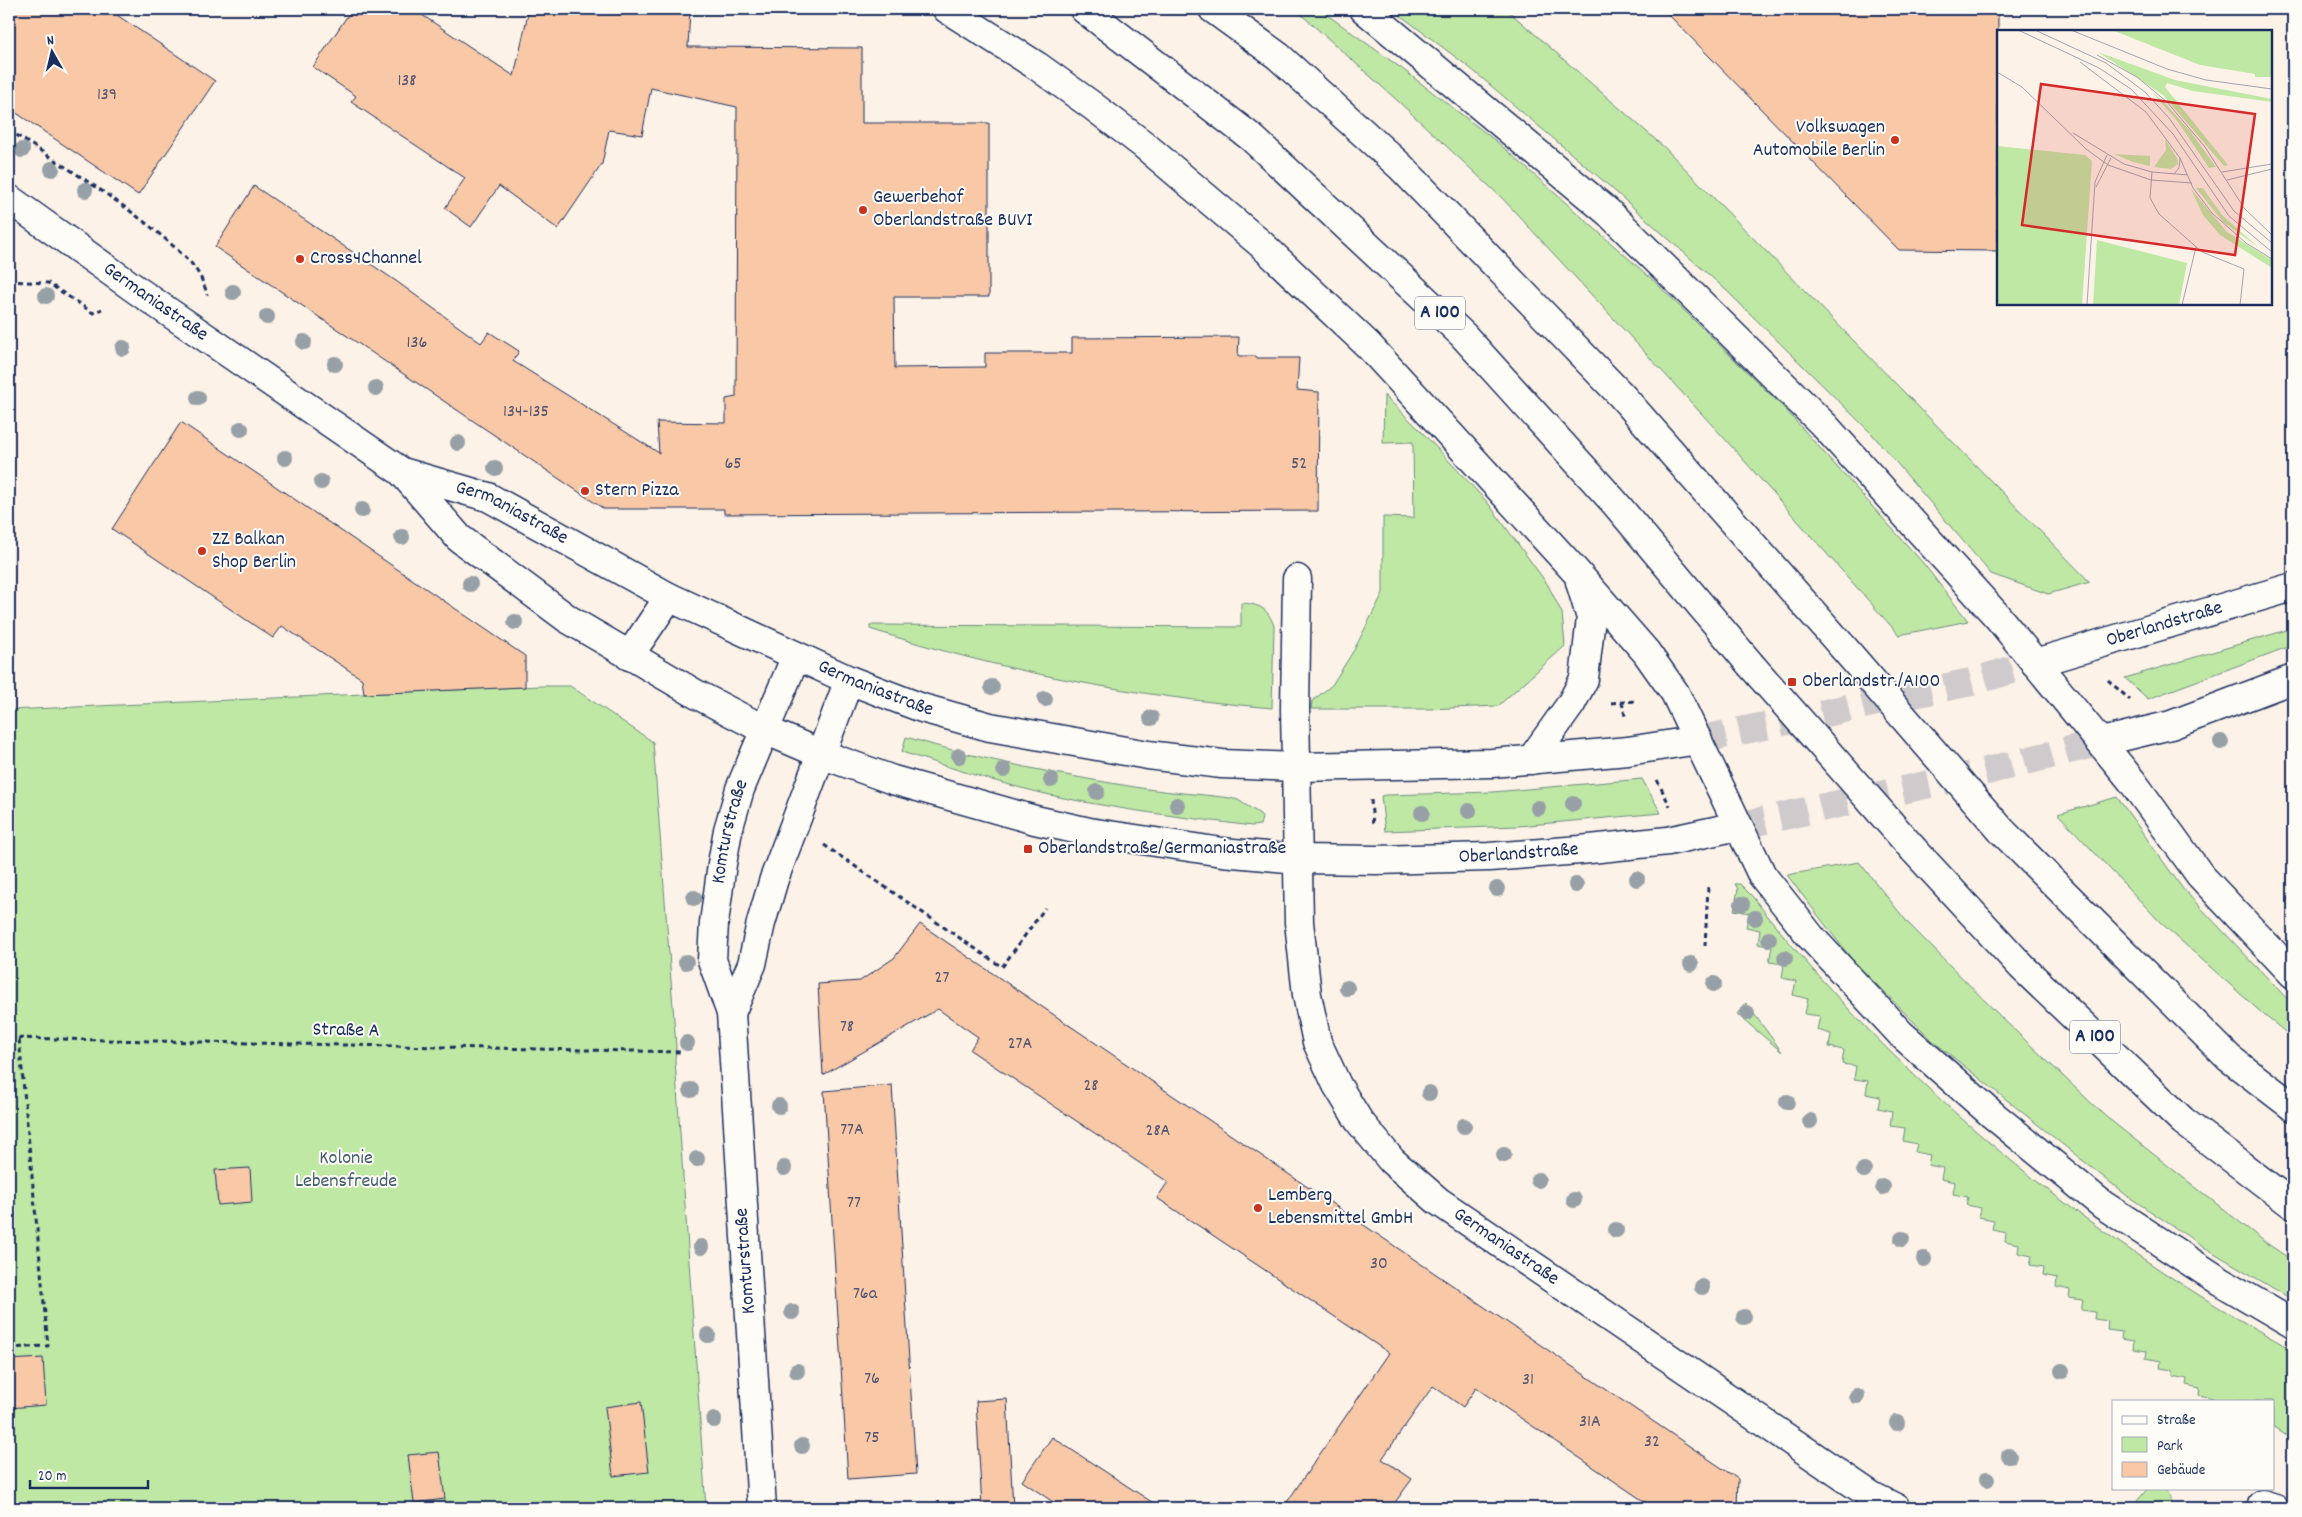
<svg xmlns="http://www.w3.org/2000/svg" width="2302" height="1517" font-family="Dekko,sans-serif">
<style>
.green{fill:#bfe8a4;stroke:#6d8c81}
.building{fill:#f8c8a7;stroke:#1b2f5e}
.lines{fill:none;stroke-linecap:round;stroke-linejoin:round}
.minor-tunnel{stroke:#cfcbcc;stroke-width:28;stroke-dasharray:28 14;stroke-linecap:butt}
.minor-casing{stroke:#1b2f5e;stroke-width:31}
.highway-casing{stroke:#1b2f5e;stroke-width:31}
.path{stroke:#1b2f5e;stroke-width:3;stroke-dasharray:5 4;stroke-linecap:butt}
.minor{stroke:#fdfcf7;stroke-width:28}
.highway{stroke:#fdfcf7;stroke-width:28}
.highway-bridge-casing{stroke:#1b2f5e;stroke-width:31;stroke-linecap:butt}
.highway-bridge{stroke:#fdfcf7;stroke-width:28}
.tree{fill:#97a0a6}
.poi-dot{fill:#c8321e;stroke:#fdfcf7;stroke-width:2}
.labels{text-anchor:middle;dominant-baseline:central;stroke-width:4;stroke-linejoin:round;paint-order:stroke}
.number-label{font-size:18px;fill:#525570}
.shield{fill:#fdfcf7;stroke:#5f6c8c;stroke-width:1}
.shield-label{font-size:19px;font-weight:bold;fill:#1b2f5e}
.poi-label{font-size:20px;fill:#1b2f5e;stroke:#fdfcf7;text-anchor:start}
.street-label{font-size:20px;fill:#1b2f5e;stroke:#fdfcf7}
.park-label{font-size:20px;fill:#445d70;stroke:#fdfcf7}
.inset-road{fill:none;stroke:#a2a4b0;stroke-width:1}
.view{fill:#d62828;fill-opacity:0.15;stroke:#d62828;stroke-width:2.5}
.inset-edge{fill:none;stroke:#1b2f5e;stroke-width:2.5}
</style>
<rect width="100%" height="100%" fill="#fcf2e7"/>
<filter id="ink" filterUnits="userSpaceOnUse"><feTurbulence type="fractalNoise" baseFrequency=".02" numOctaves="2"/><feDisplacementMap in="SourceGraphic" scale="10" xChannelSelector="R" yChannelSelector="G"/><feConvolveMatrix kernelMatrix="1 2 1 2 8 2 1 2 1" color-interpolation-filters="sRGB"/></filter>
<g filter="url(#ink)">
<path class="green" d="M1295 9H1319L1401 68 1496 141 1655 282 1785 409 1923 563 1968 621 1899 635 1724 438 1502 198 1399 102Z
M1392 9H1506L1664 147 2090 582 2048 594 1991 574 1872 434 1726 290 1600 178 1470 68Z
M1384 395 1421 431 1488 503 1548 585 1562 613 1565 646 1498 706 1428 709H1311L1312 701 1332 685 1354 650 1383 593V517L1414 518 1413 442 1383 443Z
M1241 603C1259 604 1268 608 1274 626L1272 708C1132 696 1004 672 870 629V625L1241 627Z
M2290 629 2293 645 2148 699 2125 678Z
M541 686H570L653 742 676 1046 675 1060 706 1508H9V710Z
M906 737C985 761 1066 776 1147 789 1174 793 1202 794 1230 798L1238 800 1260 814 1262 818 1260 825 1252 826C1198 819 1144 813 1090 803 1026 792 963 772 902 752Z
M1642 779 1661 813 1518 826 1385 831 1381 796 1386 795 1493 792Z
M2117 797 2183 889 2293 1005V1038L2264 1015 2161 923 2058 814Z
M1859 862 1908 923 2003 1019 2105 1116 2265 1242 2293 1261V1300L2204 1247 2126 1195 1934 1042 1853 961 1787 875Z
M1735 884H1740L1752 896C1897 1083 2086 1237 2293 1350V1440L2273 1427V1401H2213V1398L2199 1395 2200 1388 2186 1385 2187 1379 2173 1376V1370L2160 1368 2161 1361 2146 1358 2147 1351 2133 1349 2134 1341 2121 1339 2122 1332 2107 1330 2108 1321 2094 1319 2095 1312 2081 1310 2083 1300 2069 1298 2070 1290 2056 1287 2057 1278 2043 1275 2044 1267 2030 1265 2032 1256 2018 1253 2019 1244 2005 1241 2006 1232 1992 1229 1994 1220 1979 1217 1981 1208 1966 1205 1968 1197 1953 1194 1955 1182 1941 1179 1943 1168 1928 1165 1930 1155 1915 1152 1917 1144 1903 1141 1905 1128 1890 1126 1892 1111 1878 1108 1880 1097 1866 1094 1868 1081 1854 1079 1856 1066 1842 1064 1844 1050 1829 1047 1831 1034 1817 1030 1820 1016 1805 1014 1808 999 1793 995 1796 981 1782 978 1784 964 1769 962 1772 947 1758 944 1760 930 1746 927 1749 913 1734 910 1738 889Z
M1746 1003 1782 1052 1737 1014Z
M2148 1488H2165L2171 1497V1508H2144L2137 1501Z"/>
<path class="building" d="M9 9H108L215 81 138 195 9 108Z
M352 9H413L514 76 529 9H690L688 47 862 48V123H989V297H894L895 368 985 367V353H1072V338L1239 337 1238 356H1256V358H1299L1297 390 1319 392 1318 511 724 514V509H604L215 247 254 186 396 281 481 343 489 332 519 351 513 361 659 453 657 422 726 423V399L736 397 737 107 651 88 642 135 609 130 602 164 558 229 499 186 471 227 445 208 465 178 351 102 356 96 313 67Z
M1663 9H1998V251L1899 250Z
M181 422 525 656V687L364 694 362 679 282 626 273 638 112 529Z
M920 924 1738 1479 1737 1508H1654L1476 1388 1463 1407 1433 1386 1382 1459 1412 1479 1391 1508H1283L1389 1353 1157 1198 1168 1182 970 1050 978 1037 938 1009 823 1075 818 984 860 981 894 958Z
M892 1085 916 1474 848 1479 824 1091Z
M250 1168 252 1202 218 1205 215 1170Z
M43 1358 46 1405 9 1408V1360Z
M1007 1399 1013 1508H982L976 1401Z
M641 1402 649 1472 613 1476 605 1407Z
M1052 1437 1161 1508H1062L1022 1481Z
M439 1452 445 1499 414 1503 408 1455Z"/>
<g class="lines">
<path class="minor-tunnel" d="M1698 740 1971 682 2035 663
M1738 826 1971 775 2101 742"/>
<g class="minor-casing">
<g id="minor">
<path id="s1" d="M9 199 138 291 402 472 488 497 669 597 849 680 922 708 990 727 1148 755 1222 764 1297 767 1492 763 1628 751 1698 740"/>
<path id="s2" d="M402 472 459 538 568 619 696 694 765 730 821 754 893 780 1035 820 1089 832 1222 852 1298 859 1377 860 1489 857 1580 850 1668 841 1738 826"/>
<path id="s3" d="M1297 579 1295 709 1299 922 1307 995 1317 1042 1337 1085 1359 1121 1392 1161 1438 1201 1872 1496 1896 1508"/>
<path d="M629 656 669 597"/>
<path id="s4" d="M2035 663 2293 587"/>
<path d="M2101 742 2171 725 2293 679"/>
<path d="M731 1013 752 964 761 923 774 879 849 680"/>
<path d="M2262 1504 2275 1508"/>
<path id="s5" d="M762 1508 731 1013 712 960 714 923 722 864 728 830 740 789 796 656"/>
</g>
</g>
<g class="highway-casing">
<path id="highway" d="M947 9 1037 66 1090 104 1144 145 1261 244 1368 345 1577 573 1646 652 1675 693 1762 875 1811 937 1901 1034 1993 1115 2103 1205 2220 1281 2293 1324
M1084 9 1252 138 1463 335 1615 503 1750 664
M1213 9 1278 56 1400 166 1622 396 1842 646
M1364 9 1608 212 1824 425 1997 616 2132 781 2200 875 2293 974
M1531 760 1571 704 1584 679 1591 618 1580 582
M2001 830 2229 1058 2293 1107
M1914 850 2022 967 2183 1121 2293 1205"/>
</g>
<path class="path" d="M9 130C70 171 137 209 189 261 197 269 205 284 207 295
M9 281 48 283 93 313 102 309
M2108 680 2130 700
M1622 702 1625 716
M1611 703 1637 701
M1657 780 1670 806
M1371 800 1373 826
M824 845 1002 967 1045 908
M1705 946 1708 887
M9 1038 683 1052
M9 1348 48 1346 19 1038"/>
<use href="#minor" class="minor"/>
<use href="#highway" class="highway"/>
<g class="highway-bridge-casing">
<path id="highway-bridge" d="M1842 646 2001 830
M1750 664 1914 850"/>
</g>
<use href="#highway-bridge" class="highway-bridge"/>
</g>
<g class="tree">
<circle cx="22" cy="150" r="8"/>
<circle cx="52" cy="169" r="8"/>
<circle cx="85" cy="190" r="8"/>
<circle cx="233" cy="292" r="8"/>
<circle cx="46" cy="296" r="8"/>
<circle cx="267" cy="317" r="8"/>
<circle cx="304" cy="342" r="8"/>
<circle cx="123" cy="348" r="8"/>
<circle cx="335" cy="364" r="8"/>
<circle cx="376" cy="388" r="8"/>
<circle cx="198" cy="398" r="8"/>
<circle cx="241" cy="429" r="8"/>
<circle cx="458" cy="443" r="8"/>
<circle cx="285" cy="458" r="8"/>
<circle cx="495" cy="468" r="8"/>
<circle cx="321" cy="482" r="8"/>
<circle cx="362" cy="510" r="8"/>
<circle cx="402" cy="537" r="8"/>
<circle cx="470" cy="584" r="8"/>
<circle cx="515" cy="622" r="8"/>
<circle cx="992" cy="687" r="8"/>
<circle cx="1045" cy="699" r="8"/>
<circle cx="1151" cy="718" r="8"/>
<circle cx="2221" cy="742" r="8"/>
<circle cx="959" cy="756" r="8"/>
<circle cx="1004" cy="770" r="8"/>
<circle cx="1051" cy="780" r="8"/>
<circle cx="1097" cy="792" r="8"/>
<circle cx="1573" cy="804" r="8"/>
<circle cx="1177" cy="805" r="8"/>
<circle cx="1538" cy="808" r="8"/>
<circle cx="1469" cy="811" r="8"/>
<circle cx="1422" cy="813" r="8"/>
<circle cx="1637" cy="879" r="8"/>
<circle cx="1576" cy="885" r="8"/>
<circle cx="1497" cy="889" r="8"/>
<circle cx="694" cy="898" r="8"/>
<circle cx="1742" cy="904" r="8"/>
<circle cx="1755" cy="918" r="8"/>
<circle cx="1769" cy="939" r="8"/>
<circle cx="1785" cy="958" r="8"/>
<circle cx="686" cy="962" r="8"/>
<circle cx="1691" cy="964" r="8"/>
<circle cx="1714" cy="984" r="8"/>
<circle cx="1347" cy="988" r="8"/>
<circle cx="1747" cy="1013" r="8"/>
<circle cx="687" cy="1043" r="8"/>
<circle cx="691" cy="1090" r="8"/>
<circle cx="1429" cy="1093" r="8"/>
<circle cx="1787" cy="1102" r="8"/>
<circle cx="779" cy="1106" r="8"/>
<circle cx="1810" cy="1121" r="8"/>
<circle cx="1464" cy="1126" r="8"/>
<circle cx="1504" cy="1155" r="8"/>
<circle cx="697" cy="1159" r="8"/>
<circle cx="784" cy="1168" r="8"/>
<circle cx="1864" cy="1170" r="8"/>
<circle cx="1538" cy="1180" r="8"/>
<circle cx="1883" cy="1187" r="8"/>
<circle cx="1574" cy="1200" r="8"/>
<circle cx="1616" cy="1230" r="8"/>
<circle cx="1902" cy="1239" r="8"/>
<circle cx="701" cy="1247" r="8"/>
<circle cx="1924" cy="1259" r="8"/>
<circle cx="1702" cy="1287" r="8"/>
<circle cx="792" cy="1312" r="8"/>
<circle cx="1744" cy="1317" r="8"/>
<circle cx="708" cy="1335" r="8"/>
<circle cx="797" cy="1371" r="8"/>
<circle cx="2062" cy="1371" r="8"/>
<circle cx="1857" cy="1396" r="8"/>
<circle cx="714" cy="1420" r="8"/>
<circle cx="1897" cy="1423" r="8"/>
<circle cx="802" cy="1446" r="8"/>
<circle cx="2009" cy="1456" r="8"/>
<circle cx="1987" cy="1479" r="8"/>
</g>
</g>
<g class="poi-dot">
<circle cx="1895" cy="140" r="5"/>
<circle cx="863" cy="210" r="5"/>
<circle cx="300" cy="259" r="5"/>
<circle cx="585" cy="491" r="5"/>
<circle cx="202" cy="551" r="5"/>
<rect x="1787" y="677" width="10" height="10" rx="2.5"/>
<rect x="1023" y="844" width="10" height="10" rx="2.5"/>
<circle cx="1258" cy="1208" r="5"/>
</g>
<g class="labels">
<g class="number-label">
<text x="407" y="81">138</text>
<text x="107" y="95">139</text>
<text x="417" y="343">136</text>
<text x="526" y="412">134-135</text>
<text x="733" y="464">65</text>
<text x="1299" y="464">52</text>
<text x="942" y="978">27</text>
<text x="847" y="1027">78</text>
<text x="1020" y="1044">27A</text>
<text x="1091" y="1086">28</text>
<text x="852" y="1130">77A</text>
<text x="1158" y="1131">28A</text>
<text x="854" y="1203">77</text>
<text x="1379" y="1264">30</text>
<text x="865" y="1294">76a</text>
<text x="872" y="1379">76</text>
<text x="1528" y="1380">31</text>
<text x="1590" y="1422">31A</text>
<text x="872" y="1438">75</text>
<text x="1652" y="1442">32</text>
</g>
<g class="shield">
<rect x="1415" y="296.5" width="50" height="33" rx="4"/>
<rect x="2070" y="1020.5" width="50" height="33" rx="4"/>
</g>
<g class="shield-label">
<text x="1440" y="313">A 100</text>
<text x="2095" y="1037">A 100</text>
</g>
<g class="poi-label">
<text x="1885" y="128" text-anchor="end">Volkswagen<tspan x="1885" dy="23">Automobile Berlin</tspan></text>
<text x="873" y="198">Gewerbehof<tspan x="873" dy="23">Oberlandstraße BUVI</tspan></text>
<text x="310" y="259">Cross4Channel</text>
<text x="595" y="491">Stern Pizza</text>
<text x="212" y="540">ZZ Balkan<tspan x="212" dy="23">Shop Berlin</tspan></text>
<text x="1802" y="682">Oberlandstr./A100</text>
<text x="1038" y="849">Oberlandstraße/Germaniastraße</text>
<text x="1268" y="1196">Lemberg<tspan x="1268" dy="23">Lebensmittel GmbH</tspan></text>
</g>
<g class="street-label">
<text stroke="none"><textPath href="#s1" startOffset="179">Germaniastraße</textPath></text>
<text stroke="none"><textPath href="#s1" startOffset="596">Germaniastraße</textPath></text>
<text stroke="none"><textPath href="#s4" startOffset="135">Oberlandstraße</textPath></text>
<text stroke="none"><textPath href="#s1" startOffset="1001">Germaniastraße</textPath></text>
<text stroke="none"><textPath href="#s5" startOffset="682">Komturstraße</textPath></text>
<text stroke="none"><textPath href="#s2" startOffset="1221">Oberlandstraße</textPath></text>
<text transform="translate(346 1031) rotate(1)">Straße A</text>
<text stroke="none"><textPath href="#s3" startOffset="749">Germaniastraße</textPath></text>
<text transform="translate(746 1261) rotate(-94)">Komturstraße</text>
</g>
<g class="park-label">
<text x="346" y="1159">Kolonie<tspan x="346" dy="23">Lebensfreude</tspan></text>
</g>
</g>
<g transform="translate(1997 30)">
<rect width="275" height="275" fill="#fcf2e7"/>
<path d="M115 0H275V47H258V44L203 35ZM101 22 178 50 275 69V72L196 61 170 53 168 57 231 135 227 136 166 65ZM155 62 166 71 194 102 219 137 212 138 181 92ZM168 109 180 128 181 134 174 139 157 137 169 120ZM0 116 88 125 95 131 85 275H0ZM117 124 153 126V136L136 132ZM199 158H206L225 185 261 217 226 192ZM194 159 230 202 275 230V238L223 205 206 185ZM100 210 190 233 182 275H96Z" fill="#bfe8a4"/>
<path class="inset-road" d="M21 0 102 38 134 59 176 104 232 186 275 222M38 0 109 33 148 62 172 88 237 181 275 213M74 0 170 39 209 50 275 59M100 25 140 47 170 72 208 117 247 178 275 205M83 32 149 82 183 128 196 158 215 183 249 213 275 229M0 42 25 57 89 119 111 135 154 150 195 153M76 103 127 134 155 142 191 145M155 142 153 168 162 184 205 222 247 239 243 275M225 142 275 134M177 144 182 138 183 128M230 150 275 139M99 157 114 128M90 275 98 152 110 125M185 275 199 217"/>
<path class="view" d="M44 54 258 84 238 225 25 195Z"/>
<rect width="275" height="275" class="inset-edge"/>
</g>
<rect width="2302" height="1517" fill="none" stroke="#fdfcf7" stroke-width="30"/>
<rect x="15" y="15" width="2272" height="1487" fill="none" stroke="#1b2f5e" stroke-width="2" filter="url(#ink)"/>
<rect x="2112" y="1400" width="162" height="90" fill="#fdfcf7" stroke="#a3aaba"/>
<rect x="2122" y="1416" width="25" height="8" fill="#fdfcf7" stroke="#a3aaba"/>
<text x="2157" y="1424" font-size="15" fill="#1b2f5e">Straße</text>
<rect x="2122" y="1437" width="25" height="15" fill="#bfe8a4" stroke="#a3aaba"/>
<text x="2157" y="1450" font-size="15" fill="#1b2f5e">Park</text>
<rect x="2122" y="1462" width="25" height="15" fill="#f8c8a7" stroke="#a3aaba"/>
<text x="2157" y="1474" font-size="15" fill="#1b2f5e">Gebäude</text>
<g transform="translate(52 52) rotate(352)" stroke="#fdfcf7" stroke-width="4" paint-order="stroke">
<path d="M0-4L9 19L0 12L-9 19Z" fill="#1b2f5e"/>
<text y="-8" font-size="14" font-weight="bold" text-anchor="middle" fill="#1b2f5e">N</text>
</g>
<path d="M30 1480v8h118v-8" fill="none" stroke="#1b2f5e" stroke-width="2.5"/>
<text x="38" y="1480" font-size="15" fill="#1b2f5e" stroke="#fdfcf7" stroke-width="4" paint-order="stroke">20 m</text>
</svg>
